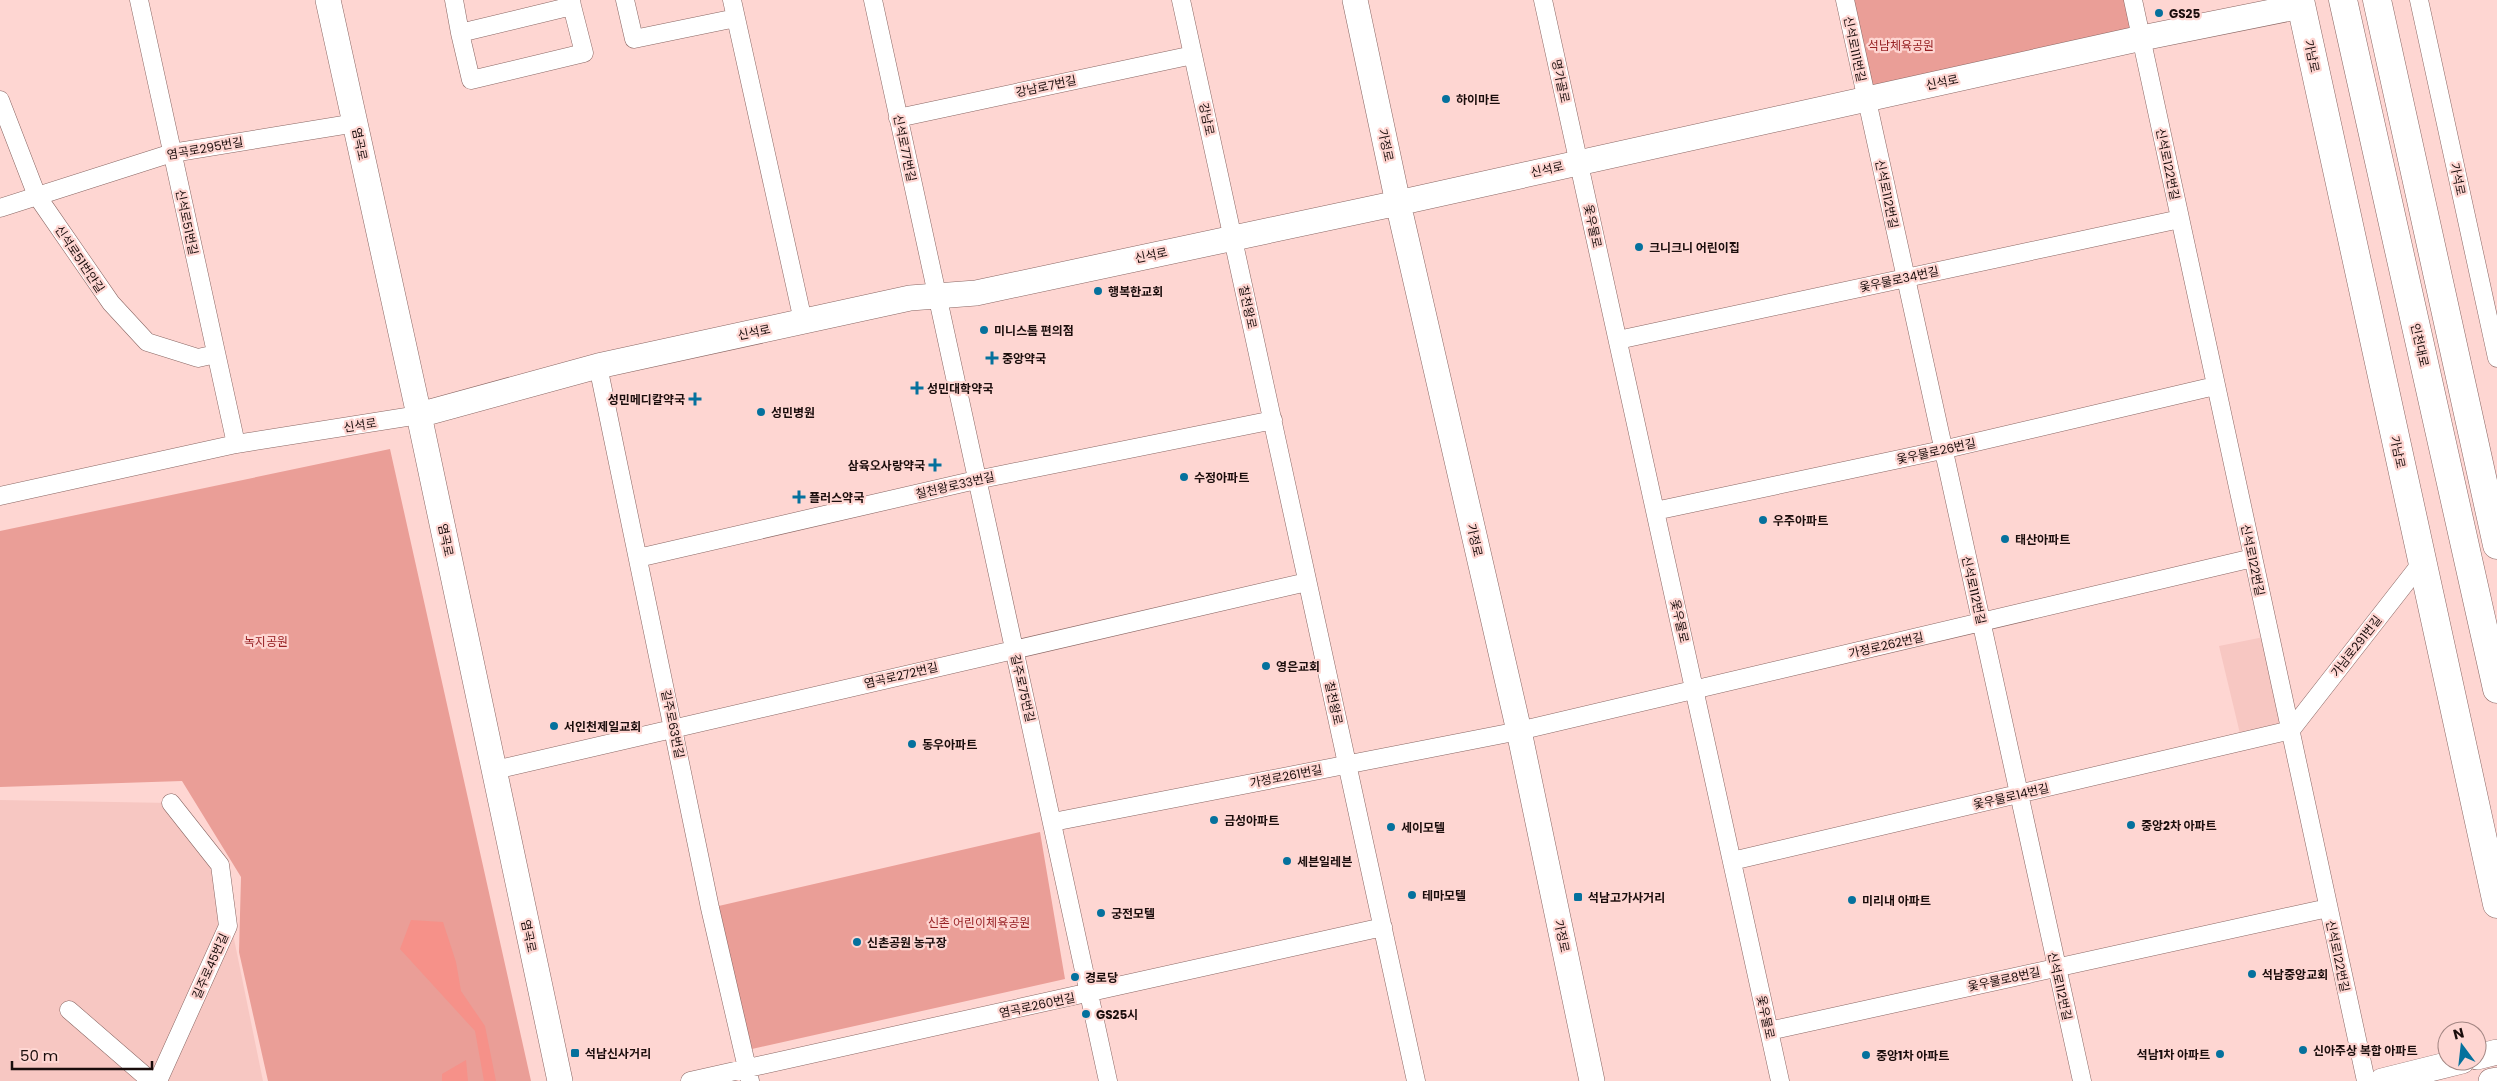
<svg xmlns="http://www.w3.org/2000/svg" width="2497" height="1081" font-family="Poppins,'Noto Sans KR',sans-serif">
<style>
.built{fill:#f7c7c2}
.green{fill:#ea9e97}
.water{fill:#f69189}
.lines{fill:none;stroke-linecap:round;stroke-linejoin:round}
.street-casing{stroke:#896663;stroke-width:19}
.secondary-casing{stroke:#896663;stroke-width:26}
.primary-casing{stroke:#896663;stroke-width:29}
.highway-casing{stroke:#896663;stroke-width:29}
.street{stroke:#fff;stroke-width:18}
.secondary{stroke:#fff;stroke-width:25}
.primary{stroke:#fff;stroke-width:28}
.highway{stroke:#fff;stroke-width:28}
.poi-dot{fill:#05719d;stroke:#fed6d2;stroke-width:2}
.labels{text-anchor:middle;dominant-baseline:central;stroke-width:4.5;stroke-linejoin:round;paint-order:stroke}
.poi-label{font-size:12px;font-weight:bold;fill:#1a0d0c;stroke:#fed6d2;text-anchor:start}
.park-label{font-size:12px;fill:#972124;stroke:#fed6d2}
.street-label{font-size:12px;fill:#1a0d0c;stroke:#fed6d2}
</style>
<rect width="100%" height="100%" fill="#fed6d2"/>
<path class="built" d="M2269 636 2291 730 2242 742 2219 646Z
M0 800 171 803 222 880 263 1081H0Z"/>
<path class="green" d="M1845 0H2133L2142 38 1866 99Z
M390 449 531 1081H268L239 952 241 877 182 781 0 787V531Z
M1040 832 1065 979 743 1051 710 908Z"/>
<path class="water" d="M411 920 443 922 456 962 461 991 485 1026 496 1081H484L475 1031 400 949Z
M466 1060 468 1081H442V1074Z"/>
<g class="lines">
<g class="street-casing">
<path id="street" d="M139 0 236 444
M454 0 460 33 572 6 571 0
M625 0 634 39 736 18
M732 0 803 321
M873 0 1108 1081
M1181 0 1416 1081
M1543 0 1780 1081
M1845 0 2082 1081
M2133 0 2366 1081
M2419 0 2497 358
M460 33 471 80 584 53 572 6
M0 100 37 196 111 303 147 342 198 358 216 354
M898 118 1193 55
M0 208 172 153 356 123
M1618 340 2180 219
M598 366 710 908 750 1081
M0 496 236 444 419 415
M1655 511 1942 450 2215 386
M638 558 976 480 1273 420
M495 770 1307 582
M1053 822 1519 731 2253 558
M1732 861 2291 730 2422 562
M69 1010 151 1081
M1769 1031 2328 908
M158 1081 228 926 220 865 171 803
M690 1081 1383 927"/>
</g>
<g class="secondary-casing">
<path id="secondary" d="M328 0 419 415 560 1081
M1355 0 1398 203 1519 731 1592 1081
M419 415 598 366 910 298 976 293 1398 203 2142 38 2301 6
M2477 1057 2497 1052
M2382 1081 2462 1061
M2491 1081 2497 1080"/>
</g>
<g class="primary-casing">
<path id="primary" d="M2300 0 2497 904"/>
</g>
<g class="highway-casing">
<path id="highway" d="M2343 0 2497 689
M2377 0 2497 545"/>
</g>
<use href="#street" class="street"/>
<use href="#secondary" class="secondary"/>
<use href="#primary" class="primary"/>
<use href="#highway" class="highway"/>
</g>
<g class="poi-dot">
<circle cx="2159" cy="13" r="5"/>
<circle cx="1446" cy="99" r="5"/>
<circle cx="1639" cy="247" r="5"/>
<circle cx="1098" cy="291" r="5"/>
<circle cx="984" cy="330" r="5"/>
<path d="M989.5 350.5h5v5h5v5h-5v5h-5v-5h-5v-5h5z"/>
<path d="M914.5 380.5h5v5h5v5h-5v5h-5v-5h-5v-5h5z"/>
<path d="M692.5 391.5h5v5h5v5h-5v5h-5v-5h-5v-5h5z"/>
<circle cx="761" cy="412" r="5"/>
<path d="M932.5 457.5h5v5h5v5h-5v5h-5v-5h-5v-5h5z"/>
<circle cx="1184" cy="477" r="5"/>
<path d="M796.5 489.5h5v5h5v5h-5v5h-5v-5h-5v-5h5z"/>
<circle cx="1763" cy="520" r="5"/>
<circle cx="2005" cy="539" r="5"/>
<circle cx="1266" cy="666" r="5"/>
<circle cx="554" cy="726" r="5"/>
<circle cx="912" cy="744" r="5"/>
<circle cx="1214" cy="820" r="5"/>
<circle cx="2131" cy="825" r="5"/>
<circle cx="1391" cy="827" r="5"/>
<circle cx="1287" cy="861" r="5"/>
<circle cx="1412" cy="895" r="5"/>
<rect x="1573" y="892" width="10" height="10" rx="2.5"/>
<circle cx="1852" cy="900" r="5"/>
<circle cx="1101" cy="913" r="5"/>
<circle cx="857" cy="942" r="5"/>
<circle cx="2252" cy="974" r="5"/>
<circle cx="1075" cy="977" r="5"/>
<circle cx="1086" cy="1014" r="5"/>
<circle cx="2303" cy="1050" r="5"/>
<rect x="570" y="1048" width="10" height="10" rx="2.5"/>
<circle cx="2220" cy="1054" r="5"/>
<circle cx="1866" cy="1055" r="5"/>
</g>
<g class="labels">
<g class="poi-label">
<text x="2169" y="13">GS25</text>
<text x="1456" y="99">하이마트</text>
<text x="1649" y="247">크니크니 어린이집</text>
<text x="1108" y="291">행복한교회</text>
<text x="994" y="330">미니스톰 편의점</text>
<text x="1002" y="358">중앙약국</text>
<text x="927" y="388">성민대학약국</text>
<text x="685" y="399" text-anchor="end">성민메디칼약국</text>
<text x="771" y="412">성민병원</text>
<text x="925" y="465" text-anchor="end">삼육오사랑약국</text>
<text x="1194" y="477">수정아파트</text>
<text x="809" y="497">플러스약국</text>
<text x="1773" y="520">우주아파트</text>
<text x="2015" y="539">태산아파트</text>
<text x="1276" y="666">영은교회</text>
<text x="564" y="726">서인천제일교회</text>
<text x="922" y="744">동우아파트</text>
<text x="1224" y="820">금성아파트</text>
<text x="2141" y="825">중앙2차 아파트</text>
<text x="1401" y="827">세이모텔</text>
<text x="1297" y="861">세븐일레븐</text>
<text x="1422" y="895">테마모텔</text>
<text x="1588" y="897">석남고가사거리</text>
<text x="1862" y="900">미리내 아파트</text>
<text x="1111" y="913">궁전모텔</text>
<text x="867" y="942">신촌공원 농구장</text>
<text x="2262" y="974">석남중앙교회</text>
<text x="1085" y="977">경로당</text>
<text x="1096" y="1014">GS25시</text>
<text x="2313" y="1050">신아주상 복합 아파트</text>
<text x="585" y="1053">석남신사거리</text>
<text x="2210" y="1054" text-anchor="end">석남1차 아파트</text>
<text x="1876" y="1055">중앙1차 아파트</text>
</g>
<g class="park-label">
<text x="1901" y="45">석남체육공원</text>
<text x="266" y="641">녹지공원</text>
<text x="979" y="922">신촌 어린이체육공원</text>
</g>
<g class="street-label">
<text transform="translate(1855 49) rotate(78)">신석로111번길</text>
<text transform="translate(2312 56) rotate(78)">가남로</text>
<text transform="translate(1561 81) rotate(78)">명가골로</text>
<text transform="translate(1942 82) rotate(-12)">신석로</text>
<text transform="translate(1046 86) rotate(-12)">강남로7번길</text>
<text transform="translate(1207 119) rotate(78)">강남로</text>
<text transform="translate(360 144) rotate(78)">염곡로</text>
<text transform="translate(1386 145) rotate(78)">가정로</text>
<text transform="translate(205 148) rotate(-10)">염곡로295번길</text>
<text transform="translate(905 148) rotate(78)">신석로77번길</text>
<text transform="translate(2168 164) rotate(78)">신석로122번길</text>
<text transform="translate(1547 169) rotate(-13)">신석로</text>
<text transform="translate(2458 179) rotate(78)">가석로</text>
<text transform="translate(1887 194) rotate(78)">신석로112번길</text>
<text transform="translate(187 222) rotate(78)">신석로51번길</text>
<text transform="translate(1593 226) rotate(78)">옻우물로</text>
<text transform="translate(1151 255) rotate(-12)">신석로</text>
<text transform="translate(80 259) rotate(56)">신석로51번안길</text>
<text transform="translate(1899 279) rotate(-12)">옻우물로34번길</text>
<text transform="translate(1248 307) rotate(78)">칠천왕로</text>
<text transform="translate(754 332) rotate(-12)">신석로</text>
<text transform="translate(2420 345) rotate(77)">인천대로</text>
<text transform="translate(360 425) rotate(-9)">신석로</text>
<text transform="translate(1936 451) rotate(-12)">옻우물로26번길</text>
<text transform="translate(2398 452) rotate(78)">가남로</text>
<text transform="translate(955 485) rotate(-13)">칠천왕로33번길</text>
<text transform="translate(446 540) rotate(78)">염곡로</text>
<text transform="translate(1475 540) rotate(77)">가정로</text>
<text transform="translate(2253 560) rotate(78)">신석로122번길</text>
<text transform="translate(1974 590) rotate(77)">신석로112번길</text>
<text transform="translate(1680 621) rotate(77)">옻우물로</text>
<text transform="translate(1886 645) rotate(-13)">가정로262번길</text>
<text transform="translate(2356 646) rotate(-52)">가남로291번길</text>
<text transform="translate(901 675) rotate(-13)">염곡로272번길</text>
<text transform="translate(1023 688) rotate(77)">길주로75번길</text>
<text transform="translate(1334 703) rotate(78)">칠천왕로</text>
<text transform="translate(673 724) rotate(78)">길주로63번길</text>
<text transform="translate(1286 776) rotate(-11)">가정로261번길</text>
<text transform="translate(2011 796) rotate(-13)">옻우물로14번길</text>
<text transform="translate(529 936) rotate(78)">염곡로</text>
<text transform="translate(1562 936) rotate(78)">가정로</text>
<text transform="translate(2338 956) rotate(78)">신석로122번길</text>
<text transform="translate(210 966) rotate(-66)">길주로45번길</text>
<text transform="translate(2004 979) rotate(-12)">옻우물로8번길</text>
<text transform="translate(2060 986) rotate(77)">신석로112번길</text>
<text transform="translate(1037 1005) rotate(-12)">염곡로260번길</text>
<text transform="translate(1766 1017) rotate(78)">옻우물로</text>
</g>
</g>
<g transform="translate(2462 1046) rotate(345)"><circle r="24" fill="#fed6d2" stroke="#a38683"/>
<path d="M0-4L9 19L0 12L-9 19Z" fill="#05719d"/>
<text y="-8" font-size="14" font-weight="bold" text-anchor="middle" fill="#1a0d0c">N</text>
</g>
<path d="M12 1061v8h140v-8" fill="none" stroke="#1a0d0c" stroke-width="2.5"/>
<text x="20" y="1061" font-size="15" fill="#1a0d0c" stroke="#fed6d2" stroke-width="4" paint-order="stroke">50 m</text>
</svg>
